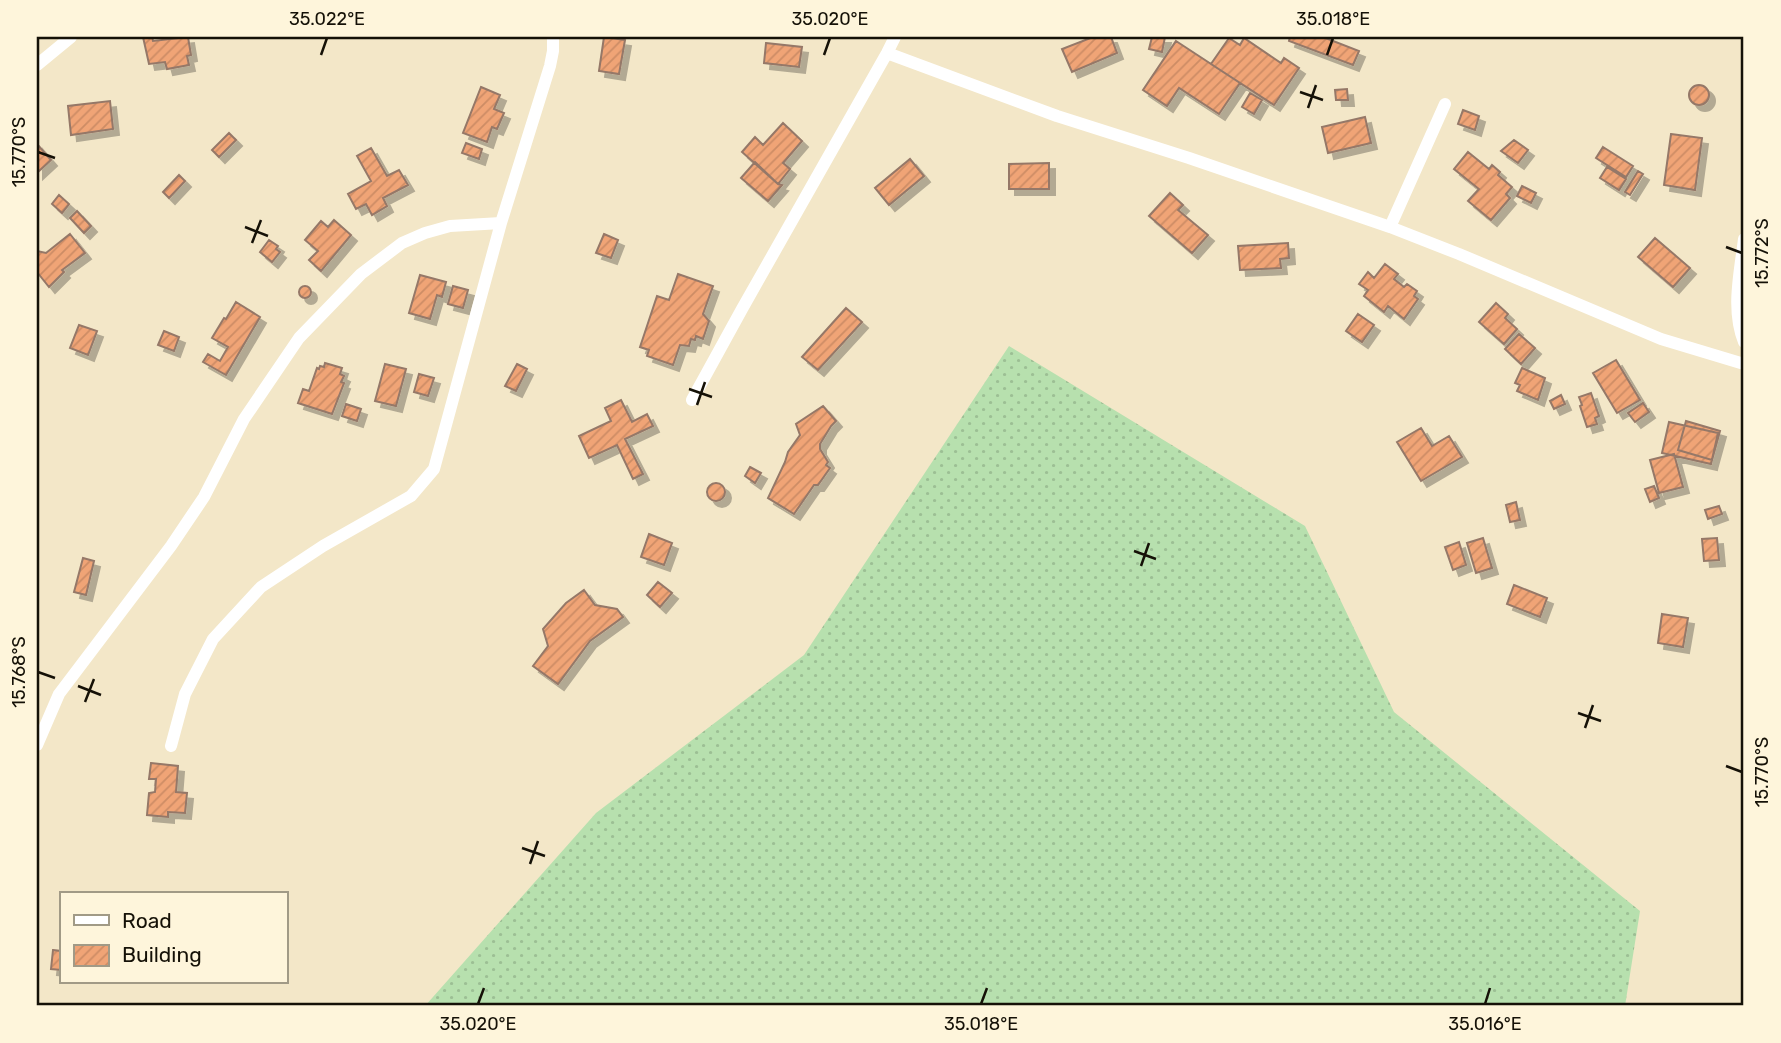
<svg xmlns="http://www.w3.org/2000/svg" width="1781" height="1043" font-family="Rubik,sans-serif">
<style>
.grass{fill:url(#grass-dots)}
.building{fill:url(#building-hatch);stroke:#957868;stroke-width:2;filter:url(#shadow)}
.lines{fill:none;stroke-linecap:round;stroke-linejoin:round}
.street{stroke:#fff;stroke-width:12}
.ticks{fill:none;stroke:#151107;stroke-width:2.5}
.neatline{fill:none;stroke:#151107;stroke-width:2.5}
.ticks-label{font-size:18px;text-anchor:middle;fill:#151107}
</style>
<defs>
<pattern id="grass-dots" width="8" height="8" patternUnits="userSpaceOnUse" patternTransform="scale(1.75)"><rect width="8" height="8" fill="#b7e0ae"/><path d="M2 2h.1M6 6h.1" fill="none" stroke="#9cbf94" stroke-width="1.8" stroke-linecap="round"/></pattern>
<pattern id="building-hatch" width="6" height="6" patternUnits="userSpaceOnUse" patternTransform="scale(1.75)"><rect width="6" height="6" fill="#f0a476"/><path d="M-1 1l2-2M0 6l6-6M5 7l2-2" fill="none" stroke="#cd8c65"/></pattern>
<filter id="shadow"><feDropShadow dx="6" dy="6" stdDeviation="0" flood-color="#0004"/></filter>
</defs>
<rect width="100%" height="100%" fill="#f3e7c8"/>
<path class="grass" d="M1009 346 1305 526 1394 712 1640 911 1625 1006H425L596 813 804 655Z"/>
<path class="building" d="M143 37H152L153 41 188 37 191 55 187 56 189 65 167 69 165 62 149 64Z
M604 37 625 40 619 74 599 71Z
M1093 37H1111L1117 53 1072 72 1062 49Z
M1152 37H1165L1162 52 1149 49Z
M1290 37H1323L1359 51 1353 65 1289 41Z
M1229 38 1240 45 1244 38 1281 63 1284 58 1299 68 1274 105 1211 64Z
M1176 41 1240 83 1219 114 1179 88 1167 106 1143 90Z
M766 43 802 47 799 67 764 63Z
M1689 95a10 10 0 1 1 20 0a10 10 0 1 1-20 0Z
M481 87 500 95 494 109 504 113 497 129 492 127 487 142 463 133Z
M1347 89 1348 100H1336L1335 90Z
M1250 93 1262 100 1254 114 1242 107Z
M110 101 113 129 71 135 68 106Z
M1463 110 1479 116 1475 130 1458 124Z
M1365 117 1371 143 1328 153 1322 127Z
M783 123 802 141 783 163 790 169 778 184 742 152 755 137 763 145Z
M229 133 236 140 219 157 212 150Z
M1671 134 1702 138 1695 190 1664 185Z
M1514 140 1528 150 1518 163 1501 151Z
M466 143 482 149 479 159 462 153Z
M37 144 51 160 37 173Z
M1603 147 1633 166 1626 177 1596 158Z
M371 148 387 176 399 170 408 185 383 198 387 206 372 215 366 204 356 209 348 194 371 181 357 156Z
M1468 152 1489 169 1492 165 1500 172 1498 175 1512 187 1506 194 1510 198 1491 220 1468 201 1479 189 1454 169Z
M910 159 924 176 889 205 875 188Z
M755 162 778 184 782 185 768 201 741 178Z
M1049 163V189H1009V164Z
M1607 167 1626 179 1619 190 1600 178Z
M1638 171 1643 174 1630 195 1625 192Z
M179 175 185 181 169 198 163 192Z
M1522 186 1536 193 1531 203 1517 196Z
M1170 193 1183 205 1178 210 1208 235 1192 253 1149 216Z
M59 195 69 204 62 213 52 204Z
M77 211 91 226 84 233 70 218Z
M334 220 351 235 321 271 309 260 318 251 305 240 321 221 328 227Z
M70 234 85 253 62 270 64 272 49 287 37 272V251L46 253Z
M604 234 618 240 611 258 596 253Z
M1655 238 1690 268 1673 287 1638 257Z
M269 240 278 246 276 249 280 252 272 262 260 252Z
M1288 243 1289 258 1280 259 1281 268 1240 270 1238 246Z
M1385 264 1398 274 1394 279 1404 287 1407 284 1417 291 1414 296 1418 299 1404 319 1388 306 1384 312 1364 296 1368 290 1359 284 1368 272 1374 278Z
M678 274 713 286 703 314 709 321 703 339 696 336 695 340 691 339 689 346 680 345 673 365 647 356 649 350 640 347 657 296 669 300Z
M420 275 446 282 442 297 437 295 430 319 409 313Z
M299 292a6 6 0 1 1 12 0a6 6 0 1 1-12 0Z
M453 286 468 290 463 308 448 304Z
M236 302 260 317 226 375 203 362 208 354 220 361 228 347 212 338 224 318 226 319Z
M1496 303 1508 314 1505 318 1517 329 1504 344 1479 322Z
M846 308 862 322 818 370 802 357Z
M1358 314 1374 325 1362 342 1346 331Z
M79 325 97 331 88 355 70 348Z
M164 331 179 337 174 351 158 345Z
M1519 334 1535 348 1521 364 1505 349Z
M1616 360 1640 400 1617 413 1593 373Z
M325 363 342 368 340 374 344 376 341 382 344 383 332 414 298 403 303 389 309 391 317 368 319 369 320 366 324 367Z
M385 364 406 369 396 406 375 401Z
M517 364 527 369 516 391 505 386Z
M1522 368 1545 378 1538 400 1517 391 1520 385 1515 383Z
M419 374 434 378 428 396 414 392Z
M1591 393 1599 416 1595 418 1597 424 1587 427 1580 406 1582 405 1579 397Z
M1561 395 1565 404 1554 409 1550 401Z
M621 400 632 422 647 414 653 426 625 439 643 474 633 479 617 445 589 458 579 436 611 421 605 408Z
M1643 403 1649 412 1635 422 1628 413Z
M346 404 361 409 357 421 342 416Z
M823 406 836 421 831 426 820 444V449L828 462 826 465 830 468 818 485H814L794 514 768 498 785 462 788 452 800 435 796 424Z
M1686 421 1720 431 1712 460 1678 450Z
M1669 422 1718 433 1711 464 1662 453Z
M1421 428 1432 446 1449 436 1462 457 1421 481 1397 442Z
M1674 454 1683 487 1659 493 1650 460Z
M750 467 761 473 755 483 745 476Z
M707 492a9 9 0 1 1 18 0a9 9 0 1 1-18 0Z
M1654 486 1659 498 1650 502 1645 489Z
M1516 502 1520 520 1510 522 1506 505Z
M1719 506 1722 514 1708 519 1705 510Z
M649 534 672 543 664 565 641 557Z
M1483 538 1492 568 1476 573 1467 543Z
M1717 538 1719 560 1704 561 1702 539Z
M1459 542 1466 565 1453 570 1445 547Z
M83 558 94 561 86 595 74 592Z
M658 582 672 593 660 607 647 595Z
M1514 585 1547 598 1540 617 1507 604Z
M584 590 595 605 617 609 623 617 590 641 558 684 533 666 548 646 543 629 566 603Z
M1662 614 1688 618 1683 647 1658 643Z
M151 763 178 766 176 792 187 793 185 813 168 812V817L147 815 149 793 155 792 156 779H149Z
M53 950 61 951V970L51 969Z"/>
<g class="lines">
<path class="street" d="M887 53 1057 116 1189 158 1390 227 1459 254 1661 339 1744 364
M37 65 71 37
M1390 227 1445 104
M1744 239C1740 272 1731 310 1744 342
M692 400 742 309 887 53 895 37
M37 745 59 694 171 546 204 497 244 419 299 338 361 274 402 243 425 233 450 226 501 223
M171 746 185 694 213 639 261 587 323 546 411 496 434 469 501 223 550 66 553 51V37"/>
</g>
<path class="ticks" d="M321 55 327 38M824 55 830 38M1327 55 1333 38M1300 92 1323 100M1308 108 1316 85M38 152 55 158M245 227 268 236M252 243 261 220M1726 247 1742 253M689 389 712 397M697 405 705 382M1134 551 1156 559M1141 566 1149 543M38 672 55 678M78 686 101 695M85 702 94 679M1578 713 1601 721M1585 728 1593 705M1726 766 1742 772M522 848 545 856M530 864 538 841M478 1004 484 988M981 1004 987 988M1485 1004 1490 988"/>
<rect width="1781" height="1043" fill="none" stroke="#fef5db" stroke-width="77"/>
<rect x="60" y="892" width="228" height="91" fill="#fef5db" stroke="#a19a86" stroke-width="2"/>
<rect x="74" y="915" width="35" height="10" fill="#ffffff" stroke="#a19a86" stroke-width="2"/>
<text x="122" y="928" font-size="21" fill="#151107">Road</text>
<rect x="74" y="945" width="35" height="21" fill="url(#building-hatch)" stroke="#a19a86" stroke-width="2"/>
<text x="122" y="962" font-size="21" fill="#151107">Building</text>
<rect x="38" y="38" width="1704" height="966" class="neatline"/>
<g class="ticks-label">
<text x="327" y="25">35.022°E</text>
<text x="830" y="25">35.020°E</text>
<text x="1333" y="25">35.018°E</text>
<text transform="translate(19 152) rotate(-90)" y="6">15.770°S</text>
<text transform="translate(1762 253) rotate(-90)" y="6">15.772°S</text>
<text transform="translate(19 672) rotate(-90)" y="6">15.768°S</text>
<text transform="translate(1762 772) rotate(-90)" y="6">15.770°S</text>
<text x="478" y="1030">35.020°E</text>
<text x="981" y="1030">35.018°E</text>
<text x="1485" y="1030">35.016°E</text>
</g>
</svg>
